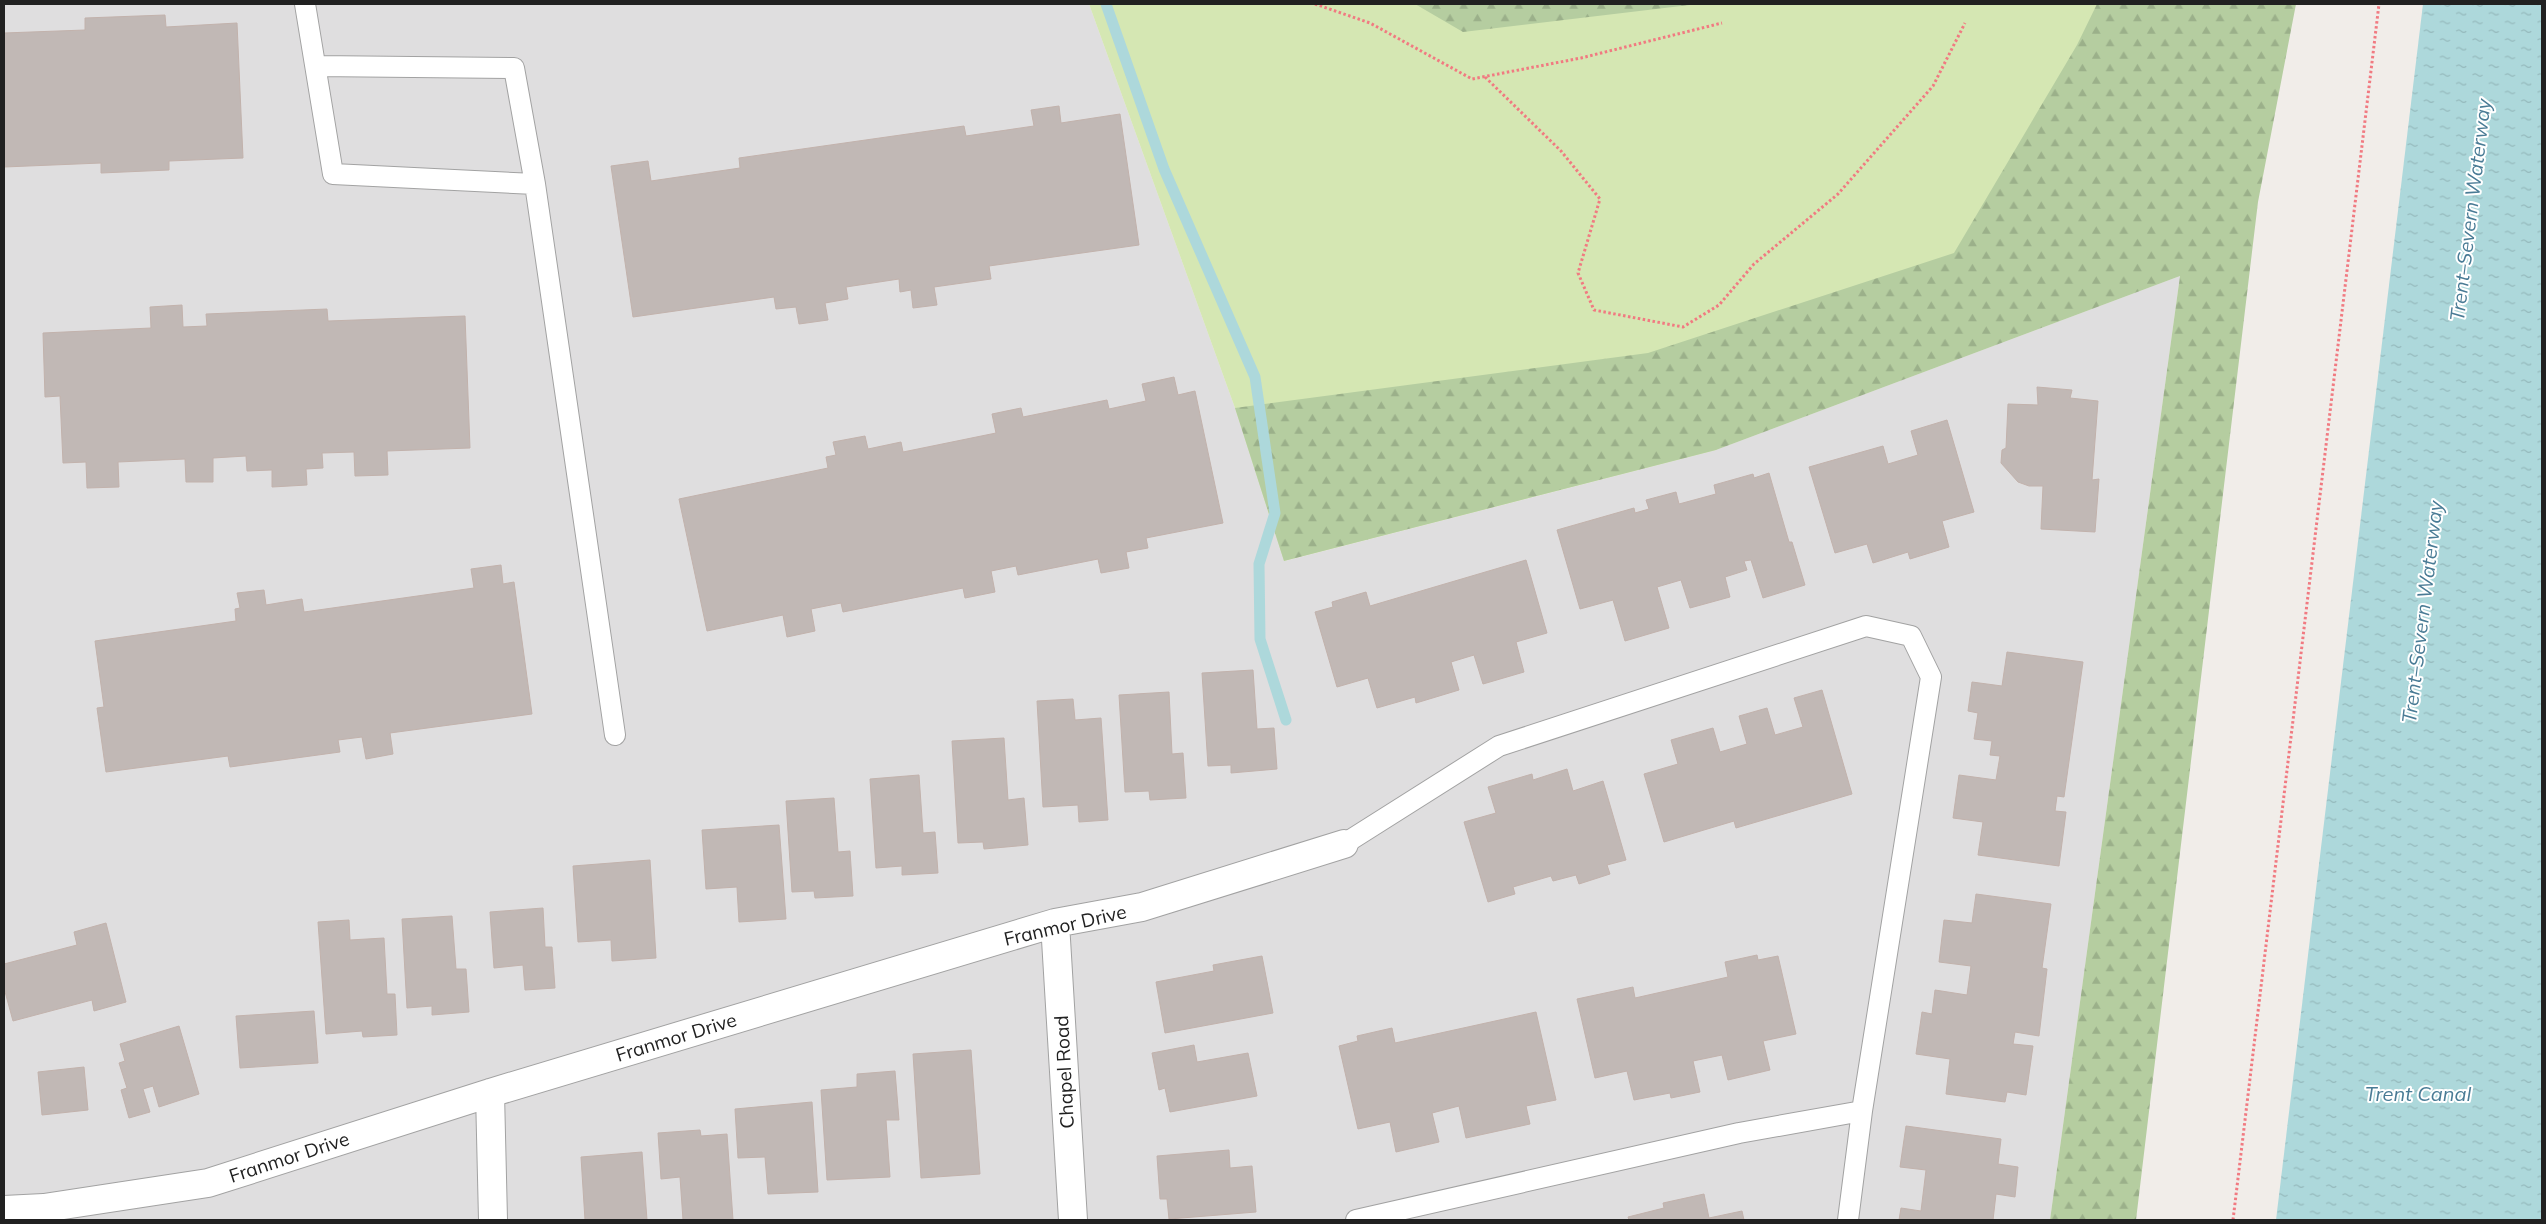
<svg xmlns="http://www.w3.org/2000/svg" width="2546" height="1224" font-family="Mulish,sans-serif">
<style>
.residential{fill:#dfdedf}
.grass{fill:#d5e7b3}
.forest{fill:url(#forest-firs)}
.water{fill:url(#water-ripples)}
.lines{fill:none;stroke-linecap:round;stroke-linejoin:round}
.stream{stroke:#add8db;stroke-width:11}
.building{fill:#c1b8b5;stroke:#c2b2ac}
.service-casing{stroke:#a2a2a2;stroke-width:22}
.minor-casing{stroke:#a2a2a2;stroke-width:30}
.path{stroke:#f17a81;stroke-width:3;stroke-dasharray:2.5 2.5;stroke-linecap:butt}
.service{stroke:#fff;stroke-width:20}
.minor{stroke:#fff;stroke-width:28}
.labels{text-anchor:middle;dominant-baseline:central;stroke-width:4;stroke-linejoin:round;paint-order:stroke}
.street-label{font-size:19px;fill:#212121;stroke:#fff}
.water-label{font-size:20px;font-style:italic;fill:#497b95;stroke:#fff}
</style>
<defs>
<pattern id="forest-firs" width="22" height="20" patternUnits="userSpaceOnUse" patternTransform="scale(1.25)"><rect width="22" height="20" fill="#b5cda0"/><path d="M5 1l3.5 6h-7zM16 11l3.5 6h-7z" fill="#9bb08a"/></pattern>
<pattern id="water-ripples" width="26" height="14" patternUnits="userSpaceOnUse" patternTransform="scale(1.25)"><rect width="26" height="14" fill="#add8db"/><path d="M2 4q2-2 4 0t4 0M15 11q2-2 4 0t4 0" fill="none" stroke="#95b9bc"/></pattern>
</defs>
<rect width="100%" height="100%" fill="#f1ede9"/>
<path class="residential" d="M4 4H1089L1235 408 1285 561 1716 450 2180 276 2050 1220H4Z"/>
<path class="grass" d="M1089 4H2296L1716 450 1284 561 1235 408Z"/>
<path class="forest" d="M1415 4H1698L1463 32Z
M2097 4H2296L2258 202 2136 1220H2050L2180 276 1716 450 1284 561 1235 408 1648 353 1954 253 2077 45Z"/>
<path class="water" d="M2423 4H2542V1220H2276Z"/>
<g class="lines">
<path class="stream" d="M1106 4 1164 169 1255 377 1275 513 1259 564 1260 639 1286 720"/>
</g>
<path class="building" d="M165 15 166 27 237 23 243 158 169 161V170L101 173V163L4 167V33L85 30V18Z
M1059 106 1061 123 1120 114 1139 245 989 266 991 279 934 287 937 305 913 308 911 290 900 292 899 279 846 287 848 299 825 303 828 320 799 324 796 307 776 309 774 297 633 317 611 166 648 161 651 181 740 168 739 158 964 126 966 136 1034 126 1031 110Z
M182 305 183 327 207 326 206 314 327 309 328 321 465 316 470 448 387 451 388 475 355 476 354 452 322 453 323 468 306 469 307 485 272 487V470L247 471 246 456 213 458V482H186L185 459 118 462 119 487 87 488 86 462 63 463 60 396 45 397 43 333 151 328 150 307Z
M1174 377 1178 395 1195 391 1223 523 1146 538 1148 548 1126 552 1129 568 1101 573 1098 559 1018 575 1016 566 991 571 995 592 965 598 963 588 843 612 841 603 811 609 815 631 787 637 783 615 707 631 679 499 828 468 826 457 836 455 833 442 865 436 868 449 901 442 903 452 996 433 992 414 1021 408 1023 417 1107 400 1109 409 1146 401 1142 384Z
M2037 387 2072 390 2070 398 2098 401 2092 480 2099 479 2095 532 2041 529 2043 486H2029L2018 482 2001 463 2002 450 2006 448 2008 404 2038 405Z
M1947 420 1974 512 1942 521 1949 547 1910 559 1908 552 1873 563 1867 544 1835 553 1809 467 1883 446 1888 464 1918 455 1911 431Z
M1769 473 1789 542H1792L1805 585 1763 598 1751 560 1744 561 1747 570 1725 577 1730 597 1690 608 1681 580 1657 587 1669 628 1625 641 1613 600 1580 609 1557 530 1634 508 1635 513 1649 509 1646 500 1676 492 1679 504 1716 494 1714 485 1753 474 1754 478Z
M1526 560 1547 633 1516 642 1524 672 1483 684 1474 655 1451 662 1459 690 1416 703 1415 697 1377 708 1368 678 1337 687 1315 612 1333 607 1332 602 1366 592 1370 606Z
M501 565 503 584 514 582 532 714 390 733 393 754 366 759 362 737 338 740 340 752 230 767 228 756 106 772 97 708 104 707 95 641 236 621 235 609 240 608 237 593 264 590 266 605 302 599 304 612 474 588 471 569Z
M2007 652 2083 662 2064 797 2057 796 2055 811 2066 812 2059 866 1978 855 1983 822 1953 818 1959 775 1996 780 2000 756 1990 755 1992 741 1974 739 1978 713 1968 711 1972 682 2002 686Z
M1253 670 1257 729 1274 728 1277 769 1231 773V765L1208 766 1202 673Z
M1822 690 1852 794 1736 828 1734 821 1664 842 1644 774 1678 764 1671 740 1713 728 1720 752 1747 744 1739 716 1767 708 1775 735 1803 727 1794 698Z
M1169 692 1172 754 1183 753 1186 798 1150 800 1149 791 1125 792 1119 695Z
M1073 699 1075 720 1101 718 1108 820 1079 822 1078 805 1043 807 1037 701Z
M1004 738 1008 800 1024 798 1028 845 984 849 983 842 958 843 952 741Z
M1567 769 1573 791 1603 781 1626 860 1607 865 1610 874 1579 884 1576 875 1553 881 1551 876 1513 887 1515 894 1488 902 1464 822 1496 813 1488 787 1532 774 1533 780Z
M919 775 923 833 935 832 938 873 902 875V866L876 868 870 779Z
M834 798 838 852 850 851 853 896 815 898 814 891 792 892 786 801Z
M779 825 786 919 739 922 737 887 706 889 702 830Z
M650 860 656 958 612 961 611 940 578 942 573 866Z
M1976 894 2051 904 2042 968 2047 969 2039 1036 2015 1032 2013 1044 2033 1046 2026 1095 2007 1092 2005 1102 1946 1094 1950 1059 1916 1054 1922 1012 1932 1014 1935 990 1967 995 1971 966 1939 962 1944 920 1972 923Z
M543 908 545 947H552L555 988 525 990 523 965 494 968 490 912Z
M452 916 456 969H466L469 1012 432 1015V1006L407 1008 402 919Z
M349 920 350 940 384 938 387 994H395L397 1035 363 1037 362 1031 326 1034 318 922Z
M106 923 126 1002 94 1011 92 1000 13 1021 4 988V964L77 945 74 932Z
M1757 955 1758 960 1778 956 1796 1034 1763 1041 1770 1070 1728 1080 1722 1055 1693 1061 1700 1092 1671 1098 1670 1093 1634 1100 1627 1071 1595 1078 1577 999 1633 987 1635 998 1728 977 1725 962Z
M1262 956 1273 1013 1165 1033 1156 982 1214 971 1213 965Z
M314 1011 318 1063 240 1068 236 1016Z
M1536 1012 1556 1100 1526 1106 1530 1124 1466 1138 1459 1106 1432 1113 1439 1142 1396 1152 1390 1122 1358 1129 1339 1046 1358 1041 1357 1036 1392 1028 1395 1043Z
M179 1026 199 1094 159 1107 153 1086 143 1089 150 1112 129 1118 121 1090 127 1088 119 1063 125 1061 120 1044Z
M1194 1045 1197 1062 1248 1053 1257 1096 1170 1112 1165 1088 1159 1090 1152 1053Z
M971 1050 980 1174 921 1178 913 1054Z
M84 1067 88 1110 42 1115 38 1072Z
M895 1071 899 1120H886L890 1177 827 1180 821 1090 857 1087V1074Z
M812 1102 818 1192 768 1194 765 1157 738 1158 735 1109Z
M1906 1126 2001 1139 1998 1164 2018 1167 2015 1197 1996 1194 1993 1220H1995H1899L1901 1208 1921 1211 1926 1170 1900 1167Z
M700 1130 701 1136 727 1134 733 1220H683L680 1177 661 1179 658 1133Z
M1229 1150 1230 1168 1252 1166 1256 1212 1169 1219 1167 1199H1160L1157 1156Z
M642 1152 647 1220H585L581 1157Z
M1704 1194 1709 1218 1742 1211 1744 1220H1629L1628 1217 1664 1208 1663 1203Z"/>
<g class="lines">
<g class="service-casing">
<path id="service" d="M305 4 333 174 535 184 615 735
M316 66 514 68 535 184
M1344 844 1499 746 1866 626 1911 636 1931 677 1862 1111 1848 1220
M1356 1220 1739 1133 1862 1111"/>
</g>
<g class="minor-casing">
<path id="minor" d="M1055 923 1073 1220
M490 1093 493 1220
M4 1210 44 1208 208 1183 490 1093 1055 923 1142 907 1344 844"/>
</g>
<path class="path" d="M1315 4 1370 23 1472 79 1581 58 1722 23
M1485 77 1561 151 1600 199 1578 273 1594 310 1683 327 1719 305 1754 264 1838 194 1933 86 1965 23
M2233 1220 2379 4"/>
<use href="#service" class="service"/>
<use href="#minor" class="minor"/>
</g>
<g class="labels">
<g class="street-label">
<text transform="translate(1065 925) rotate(-13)">Franmor Drive</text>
<text transform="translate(676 1037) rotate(-17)">Franmor Drive</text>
<text transform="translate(1064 1072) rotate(-93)">Chapel Road</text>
<text transform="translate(289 1157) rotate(-18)">Franmor Drive</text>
</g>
<g class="water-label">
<text transform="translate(2470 210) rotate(-83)">Trent–Severn Waterway</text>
<text transform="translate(2422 612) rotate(-83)">Trent–Severn Waterway</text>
<text x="2418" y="1093">Trent Canal</text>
</g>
</g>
<rect width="2546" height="1224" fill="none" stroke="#212121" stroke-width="10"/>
</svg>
